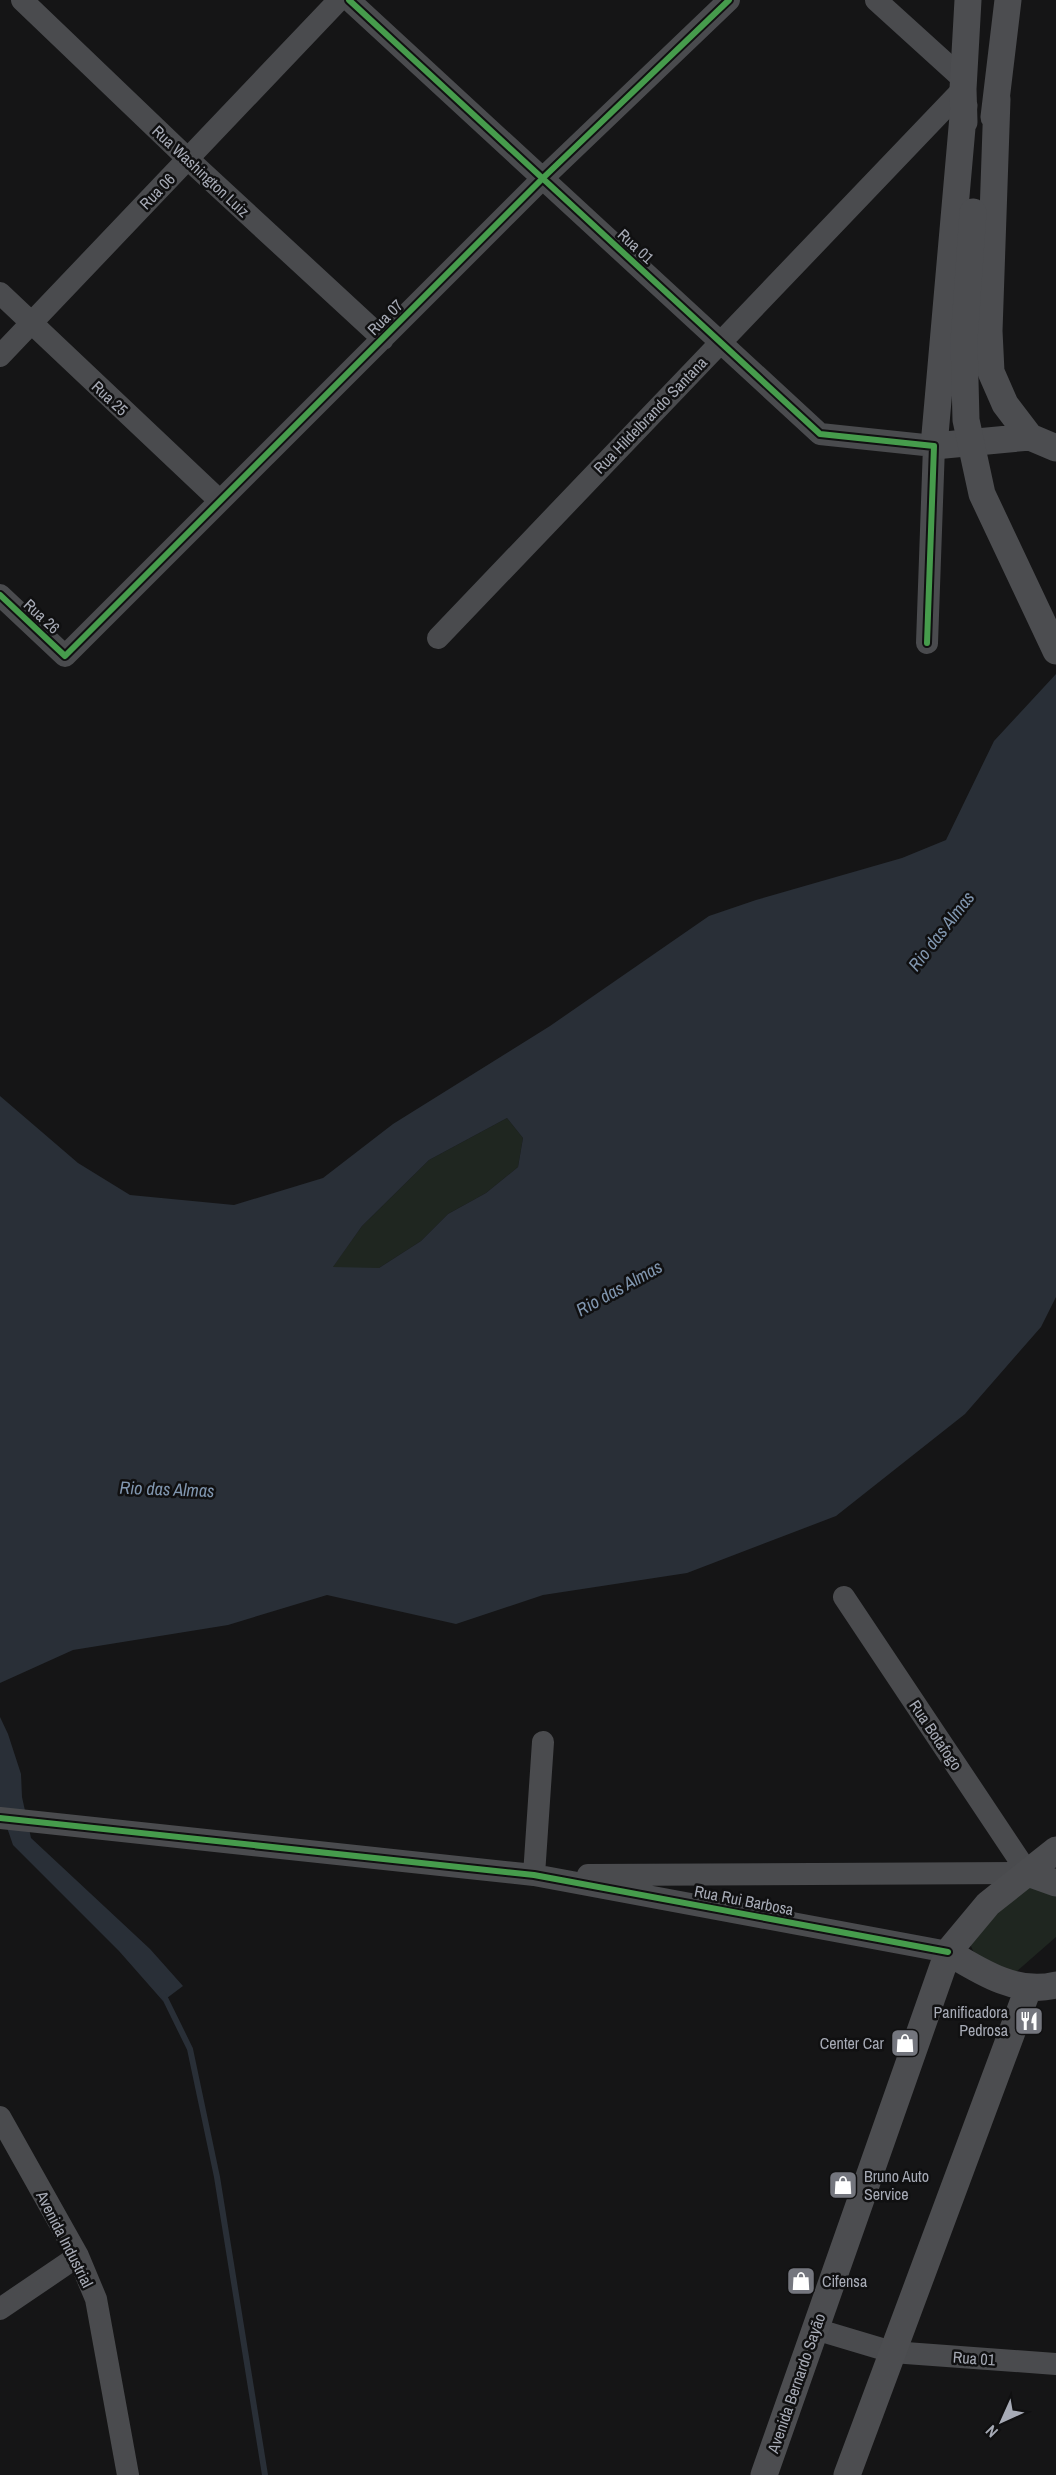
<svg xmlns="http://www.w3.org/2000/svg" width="1056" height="2475" font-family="'Archivo Narrow',sans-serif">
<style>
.green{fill:#1f2620}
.water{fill:#292f37;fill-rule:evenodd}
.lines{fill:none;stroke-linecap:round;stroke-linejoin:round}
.stream{stroke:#292f37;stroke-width:6}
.minor{stroke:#4a4b4e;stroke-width:22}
.major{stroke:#4c4d50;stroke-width:27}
.major-bridge{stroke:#4c4d50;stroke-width:27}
.cycleway-casing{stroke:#101011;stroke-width:10}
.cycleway{stroke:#469c4c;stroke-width:6}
.labels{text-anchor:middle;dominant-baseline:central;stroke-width:5;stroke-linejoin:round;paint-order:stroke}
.street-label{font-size:16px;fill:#a7abb6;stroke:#101011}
.poi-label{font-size:16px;fill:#a7abb6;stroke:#101011;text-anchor:end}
.water-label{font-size:18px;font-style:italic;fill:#8096af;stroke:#101011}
</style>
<rect width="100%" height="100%" fill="#151516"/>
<path class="green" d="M507 1118 523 1138 518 1167 486 1193 448 1214 421 1241 379 1268H332L362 1226 429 1160Z
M1039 1883 1056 1891V1937L1008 1979 976 1957 968 1940 990 1906Z"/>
<path class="water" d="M1056 674V1297L1041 1327 965 1414 836 1516 687 1573 543 1595 456 1624 327 1595 228 1625 73 1650 0 1683V1096L78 1163 130 1195 234 1205 323 1178 393 1124 550 1026 709 916 756 900 902 858 946 840 994 741ZM507 1118 523 1138 518 1167 486 1193 448 1214 421 1241 379 1268 333 1267 362 1226 429 1160Z
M0 1717 8 1734 21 1774 22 1797 31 1838 150 1949 183 1986 163 2001 119 1951 13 1845 0 1807Z"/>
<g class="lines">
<path class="stream" d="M163 1994 190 2049 217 2177 265 2475"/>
<path class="minor" d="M22 0 188 159 383 339
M349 0 820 434 934 446 927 643
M876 0 963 79
M0 293 220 501
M0 356 339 0
M0 595 65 656 543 178 729 0
M438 638 963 89
M844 1597 1028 1873
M0 1818 534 1875 948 1952
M534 1875 543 1742
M588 1875 1028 1873
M0 2117 78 2256 96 2299 128 2475
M0 2309 78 2256
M815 2329 892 2352 1056 2364"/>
<path class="major" d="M997 99 989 331 991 372 1005 404 1030 437
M964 105 934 446 1030 437 1056 448
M994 117 1008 0
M964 122 963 89 968 0
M1028 1873 1056 1883
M948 1952C981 1972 1017 1995 1056 1985
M764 2475 948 1952 988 1904 1056 1850
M847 2475 1028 1989"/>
<path class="major-bridge" d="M973 212 964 341 966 420 982 494 1056 651"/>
<g class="cycleway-casing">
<path id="cycleway" d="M349 0 820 434 934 446 927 643
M0 595 65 656 543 178 729 0
M0 1818 534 1875 948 1952"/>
</g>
<use href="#cycleway" class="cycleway"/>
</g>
<defs>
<g id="restaurant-square" transform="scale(1.5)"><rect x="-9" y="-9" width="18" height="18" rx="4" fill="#74767e" stroke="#101011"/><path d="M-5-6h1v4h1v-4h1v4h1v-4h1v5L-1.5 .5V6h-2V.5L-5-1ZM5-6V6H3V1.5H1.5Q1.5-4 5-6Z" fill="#fff"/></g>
<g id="shop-square" transform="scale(1.5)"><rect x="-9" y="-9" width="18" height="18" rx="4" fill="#74767e" stroke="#101011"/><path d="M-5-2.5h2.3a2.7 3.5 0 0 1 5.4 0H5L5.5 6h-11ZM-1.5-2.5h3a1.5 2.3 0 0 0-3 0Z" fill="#fff"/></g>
</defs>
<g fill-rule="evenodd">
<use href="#restaurant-square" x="1029" y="2021"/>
<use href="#shop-square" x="905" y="2043"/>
<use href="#shop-square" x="843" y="2185"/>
<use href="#shop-square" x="801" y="2281"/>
</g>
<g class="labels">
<g class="street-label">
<text transform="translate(201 171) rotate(43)">Rua Washington Luiz</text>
<text transform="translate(157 191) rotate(-46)">Rua 06</text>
<text transform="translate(636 246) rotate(43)">Rua 01</text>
<text transform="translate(385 317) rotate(-45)">Rua 07</text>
<text transform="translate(110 398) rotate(43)">Rua 25</text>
<text transform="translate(650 415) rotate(-46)">Rua Hildelbrando Santana</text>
<text transform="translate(42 616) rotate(43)">Rua 26</text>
<text transform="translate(936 1735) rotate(56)">Rua Botafogo</text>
<text transform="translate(744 1900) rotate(11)">Rua Rui Barbosa</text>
<text transform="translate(65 2239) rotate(63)">Avenida Industrial</text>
<text transform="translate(974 2358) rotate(4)">Rua 01</text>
<text transform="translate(796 2383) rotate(-71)">Avenida Bernardo Sayão</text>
</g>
<g class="poi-label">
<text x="1008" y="2012">Panificadora<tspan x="1008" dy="18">Pedrosa</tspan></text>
<text x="884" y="2043">Center Car</text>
<text x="864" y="2176" text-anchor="start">Bruno Auto<tspan x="864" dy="18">Service</tspan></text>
<text x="822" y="2281" text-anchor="start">Cifensa</text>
</g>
<g class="water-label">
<text transform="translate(941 931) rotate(-52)">Rio das Almas</text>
<text transform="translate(619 1288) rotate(-29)">Rio das Almas</text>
<text transform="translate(167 1489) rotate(2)">Rio das Almas</text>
</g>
</g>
<g transform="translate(1002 2421) rotate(225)" stroke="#101011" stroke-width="4.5" paint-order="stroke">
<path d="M0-4.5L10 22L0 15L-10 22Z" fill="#a7abb6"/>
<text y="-9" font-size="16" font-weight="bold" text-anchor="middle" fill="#a7abb6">N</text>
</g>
</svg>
